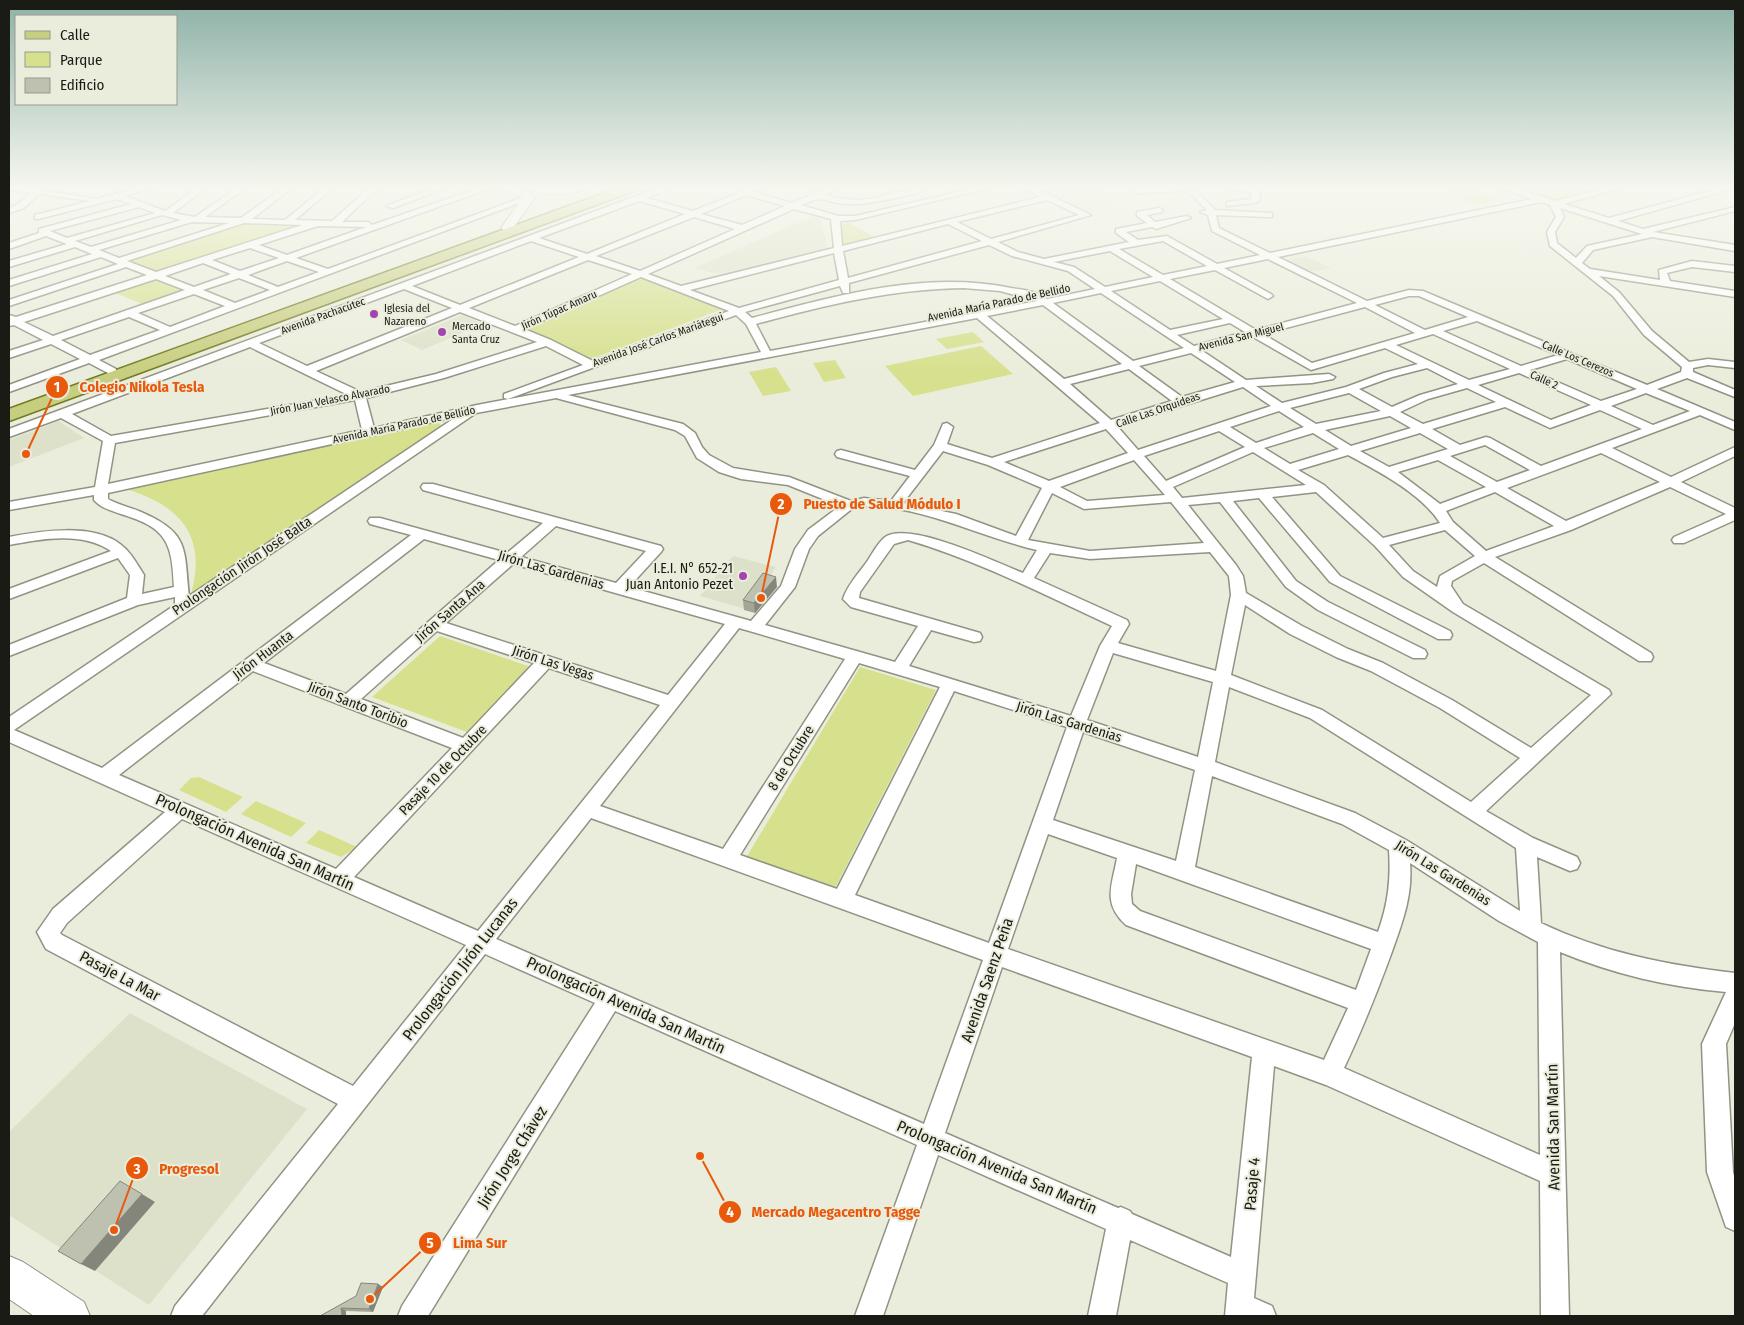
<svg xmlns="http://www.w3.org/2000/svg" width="1744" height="1325" font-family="'Fira Sans Condensed',sans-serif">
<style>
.built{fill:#dee1c9}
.green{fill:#d7e08d}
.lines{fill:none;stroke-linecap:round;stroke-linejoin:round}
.street-casing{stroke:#919384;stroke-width:3}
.secondary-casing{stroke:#919384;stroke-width:2}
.primary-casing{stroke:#747a23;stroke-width:3}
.street{fill:#fff;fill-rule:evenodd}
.secondary{fill:#fff;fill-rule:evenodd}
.primary{fill:#c8ce7f;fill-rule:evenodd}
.wall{fill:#a3a597}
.shaded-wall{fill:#85867b}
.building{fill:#bec0b0;stroke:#85867b}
.poi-dot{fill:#a345ae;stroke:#ebeddc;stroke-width:2}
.labels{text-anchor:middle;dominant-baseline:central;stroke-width:4;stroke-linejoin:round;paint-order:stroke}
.far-street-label{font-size:11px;fill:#1a1b15;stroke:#ebeddc}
.far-poi-label{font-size:11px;fill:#1a1b15;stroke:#ebeddc;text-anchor:start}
.street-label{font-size:14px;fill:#1a1b15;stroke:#ebeddc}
.poi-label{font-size:14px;fill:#1a1b15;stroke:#ebeddc;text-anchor:end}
.near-street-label{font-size:16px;fill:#1a1b15;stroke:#ebeddc}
.leader{fill:none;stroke:#e8590c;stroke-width:2}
.callout-dot{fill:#e8590c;stroke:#ebeddc;stroke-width:2}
.mark-label{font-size:15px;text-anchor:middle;font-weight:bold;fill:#fff}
.callout-label{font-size:15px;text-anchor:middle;font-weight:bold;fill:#e8590c;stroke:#ebeddc;stroke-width:4;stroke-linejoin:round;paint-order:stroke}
</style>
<rect width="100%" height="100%" fill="#ebeddc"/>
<path class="built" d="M1034 188H1101L1115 206 1088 213Z
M813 216 820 218 828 249 717 274 695 268Z
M1306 256 1314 260 1331 268 1311 272 1286 260Z
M462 315 483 324 422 350 401 340Z
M59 421 84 438 9 467V440Z
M733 556 776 567 745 609 700 596Z
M130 1013 307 1109 149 1305 9 1215V1132Z"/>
<path class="green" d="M1446 188H1467L1502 200C1473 206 1470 206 1446 188Z
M1508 188H1604L1570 197 1544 200Z
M848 222 876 238 849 245 843 244 841 223Z
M239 224 299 226 157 272 126 261Z
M639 278 719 307 720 310 591 359 526 329V326Z
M151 279 183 291 145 305 113 292Z
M973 332 984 342 947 349 936 339Z
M981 346 1013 374 913 396 885 366Z
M835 360 846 378 824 382 813 363Z
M776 367 791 391 763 396 749 372Z
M437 422 441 425 438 429 191 594C207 536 181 506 126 489Z
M440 636 531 667 467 732 372 697Z
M860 667 936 690 834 890 746 858Z
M199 777 243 797 226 812 179 790 191 778Z
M256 801 306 823 291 837 241 814Z
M319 830 357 847 341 857 306 843Z"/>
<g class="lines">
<g class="street-casing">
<path id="street" d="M9 188H28L97 199 138 188H152L125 196 165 211 197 188H206L173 213 195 217 237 188H246L205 217 241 218 283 188H292L252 219 285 220 324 188H333L295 220 332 221 369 188H378L342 222H368L372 225 479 188H491L296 258 328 269 526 196 533 198 99 360 116 369V373H108L89 363 9 392V385L80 359 51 344 9 358V351L43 340 14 325 9 326V315L16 317 147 275 126 267 9 306V300L118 264 101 257 9 286V280L92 254 75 247 9 267V261L67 244 46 236 9 249V243L39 233V229L131 204 117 199 38 219H35V215L90 201 39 194 24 208 9 213V208L18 204 31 193 9 190ZM139 207 155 213 67 238 50 231ZM162 215 181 220 91 247 75 241ZM192 222 229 223 119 258 99 250ZM244 223 302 225 156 272 127 261ZM318 226 366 227 287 255 259 245ZM250 248 279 258 240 271 212 260ZM287 261 319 272 278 287 248 275ZM203 263 231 274 194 287 165 276ZM239 278 270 290 235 303 203 290ZM156 279 185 290 53 336 24 322ZM194 294 225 306 170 327 138 313ZM129 317 160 330 90 355 61 340Z
M434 188H446L393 208 386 206Z
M658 188H670L647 198 693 211 739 193V190L761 188 753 192 792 203 826 188H837L825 195C837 198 848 200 860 200 883 198 904 188 927 188 915 196 860 206 846 204 821 202 827 194 801 205L838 216H855L975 188H990L855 220 840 221 842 246 1040 197 1024 188H1035L1091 215 998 242 1018 252 1044 259 1129 242 1116 233V229L1147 223 1137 216V212L1159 208 1163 210 1162 212 1147 215 1155 222 1187 216 1191 218 1156 229 1152 227 1126 232 1138 240 1167 236 1217 264 1260 255 1212 231 1208 215 1200 212 1207 210 1188 191 1138 193H1135V189L1199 188 1196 190 1215 210 1272 213V217H1269L1216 215 1219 228 1270 253 1532 199 1501 188H1514L1555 201 1607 188H1621L1564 204 1609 218 1721 188H1735L1618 221 1643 229 1735 207V211L1653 232 1735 245V251L1652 237 1593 250 1582 263 1590 269 1660 280 1659 270 1692 261 1735 266V272L1692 267 1667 273 1670 281 1735 291V297L1599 276 1619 292 1652 331 1689 362 1708 359 1735 362V368L1708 365 1693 368V372L1735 390V397L1687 378 1657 389 1735 422V430L1700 415 1612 448 1671 477 1735 447V456L1681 482 1735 508V520L1684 543H1674L1672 540 1674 537 1726 514 1670 487 1571 530 1495 557 1651 653 1653 657 1651 661H1639L1484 563 1452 581 1451 586 1463 604 1609 690 1611 694 1486 811 1533 838 1577 857 1580 863 1577 869 1570 871 1537 857 1541 923C1604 953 1667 965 1735 973V1023L1726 1044 1733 1172 1735 1180V1231L1726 1227 1707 1172 1702 1044 1726 992C1669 987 1613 974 1560 952L1569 1316H1541L1540 1181 1326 1085 1274 1066 1254 1298 1272 1306 1276 1316H1225L1228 1283 1130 1240 1116 1316H1088L1106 1229 938 1155 883 1316H855L917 1145 615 1011 428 1316H398L402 1306 595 1003 485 954 202 1316H171L175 1306 338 1104 46 949 37 932 53 909 165 812 9 742V717L175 605V597L138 605 9 656V645L127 598 130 575 118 558 9 599V589L111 551C82 531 41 539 9 545V537C41 531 92 523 120 544 131 552 137 564 144 575L142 594 174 587C172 542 167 528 121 514 112 511 101 508 94 500V495L9 510V502L95 487 103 441 61 418 9 437V429ZM746 195 785 206 742 225 701 214ZM1047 200 1079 215 991 239 957 222ZM639 201 685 214 587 254 539 238ZM1541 202 1550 205 1556 217 1547 232 1550 246 1613 296 1644 335 1682 367 1681 372 1647 385 1423 291 1409 290 1367 301 1278 257ZM1560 208 1642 234 1587 246 1576 258 1557 243 1555 232 1564 217ZM794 209 831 219 834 248 681 286 648 274ZM694 217 735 229 640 271 596 256ZM948 224 982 241 848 278 843 251ZM531 241 579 257 460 305 412 286ZM1163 241 1207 266 1163 275 1119 249ZM989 245 1012 256 1068 271 1095 289 1047 299C1037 291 1024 290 1011 288 925 270 835 296 752 318L745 312 840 286 843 293H849V283ZM1110 251 1153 277 1105 287 1074 267 1054 262ZM834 253 839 280 739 308 690 290ZM1268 259 1357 303 1256 330 1170 279 1215 270 1268 299 1273 296 1271 294 1224 268ZM588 260 632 274 515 326 469 308ZM641 277 729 311 593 361 551 340 524 329ZM1160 281 1223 319 1170 330 1111 291ZM964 288 1000 291 1037 301 770 351 756 324C825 305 892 289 964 288ZM404 289 452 308 307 366 259 343ZM1101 293 1184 348 1133 361 1053 303ZM1409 296H1419L1468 317 1425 330 1375 305ZM1043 305 1122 364 1064 379 987 316ZM1365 307 1415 333 1312 363 1263 334ZM460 312 537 342 436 374 361 392 316 371ZM736 315 746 324 761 352 477 405 374 428 366 398 444 378 546 346 583 365 504 394V398L508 399ZM977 318 1100 423 992 458 947 444 953 427 947 423 943 424 934 445 915 470 841 450 837 451 835 454 837 457 910 476 891 501 864 498 851 501 789 477 733 468 709 455 702 447 695 433 683 424 568 395ZM1477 321 1558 355 1521 366 1443 331ZM1230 323 1245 332 1194 346 1177 335ZM1433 334 1510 369 1469 380 1396 345ZM1253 337 1311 370 1385 348 1418 364 1384 373 1346 387 1282 403 1256 386 1312 383 1333 379 1335 377 1329 374 1246 380 1201 350ZM250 347 348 395 111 436 72 414ZM1191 353 1235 382 1182 397 1139 366ZM1567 359 1637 389 1601 401 1530 370ZM1427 368 1458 384 1420 395 1392 407 1359 389 1392 377ZM1129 369 1172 401 1111 420 1070 384ZM1519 373 1591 405 1551 420 1478 385ZM1243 387 1271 406 1138 450 1117 426ZM1467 388 1496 402 1423 424 1400 412 1428 399ZM1349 393 1381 411 1316 424 1290 408ZM1646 393 1690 411 1653 425 1611 406ZM556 398 675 430 685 436 697 458 719 472 741 479 788 485 840 506 808 530 795 549 781 586 751 621 629 587 661 552 663 549 661 546 433 484H423L421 487 423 490 543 523 507 553 380 518H370L368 521 370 524 411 535 102 768 14 730 476 413ZM355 400 362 430 108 484 115 443ZM1505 407 1550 428 1600 410 1642 429 1541 466 1490 438 1486 437 1460 445 1432 429ZM1279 411 1304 427 1256 443 1230 427ZM1390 416 1411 428 1351 446 1325 430ZM456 417 189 596C184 549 190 533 141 512 130 507 118 505 108 499V493ZM1106 429 1128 453 1049 481 1004 462ZM1219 431 1245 447 1166 481 1144 456ZM1313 433 1339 449 1290 464 1264 448ZM1420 433 1448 449 1389 467 1360 451ZM1485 445 1530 470 1497 482 1450 456ZM943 451 988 465 1042 488 1016 536 956 514 903 503ZM1253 452 1306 485 1182 498 1173 487ZM1601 453 1660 482 1566 521 1507 488ZM1348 455C1378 471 1422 494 1440 523L1383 538 1324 485 1298 470ZM1134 460 1165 495 1087 501 1060 487ZM1438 460 1486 487 1440 504 1398 472ZM1316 492 1375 546 1403 577 1453 612 1591 695 1531 748 1452 700 1383 663 1348 649 1302 626 1246 593 1243 576 1236 565 1188 505 1220 502 1286 587 1318 610 1413 658H1425L1427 654 1425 650 1328 602 1296 581 1233 501 1259 498 1330 582 1438 639H1450L1452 635 1450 631 1340 576 1272 497ZM1495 492 1554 526 1486 551 1453 522 1446 511ZM1052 493 1084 509 1171 502 1204 543 1090 551 1028 540ZM864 506C925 506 979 537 1037 550L1023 573C997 563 907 519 884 538 877 544 871 556 866 563 858 574 847 586 843 599L851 607 918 626 895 662 765 625 795 587 809 549 818 536 853 508ZM556 526 646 551 616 583 521 557ZM1445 530 1475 556 1440 576 1437 587 1413 571 1389 545ZM424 539 499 560 346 694 264 663ZM908 540C979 561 1045 595 1112 626L1100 646 1071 716 909 666 931 630 974 642 980 641 982 637 980 633 859 598 860 592 894 544ZM1210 552 1229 576 1231 595 1216 671 1118 643 1129 624 1127 620 1034 578 1050 553 1090 559ZM513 564 725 624 668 695 446 623ZM1245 605 1290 634 1336 657 1371 671 1440 708 1520 758 1471 802 1322 710 1231 675ZM739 628 845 659 723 849 600 806ZM437 631 534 663 463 738 361 699ZM1113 653 1213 682 1198 757 1087 720ZM859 663 940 687 837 889 740 855ZM549 668 660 705 478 931 354 877ZM253 671 452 748 336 869 119 775ZM1229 687 1310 718 1516 848 1520 911 1406 840 1355 813 1215 762ZM954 691 1067 727 989 943 855 895ZM1083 732 1195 770 1176 861 1053 820ZM1212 776 1342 824 1389 850C1391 880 1388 904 1378 932L1195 867ZM591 818 983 960 924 1124 496 939ZM182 819 466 945 353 1086 62 935 60 933 67 923ZM1048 834 1117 858C1112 886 1102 903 1126 925L1348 1008 1324 1060 1008 949ZM1410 863 1499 921 1538 942 1540 1155 1344 1068C1361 1032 1376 995 1390 957 1401 926 1413 897 1410 863ZM1136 864 1371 949 1356 990 1140 911 1132 904 1131 894ZM1002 967 1252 1057 1231 1257 1132 1214 1130 1211 1121 1207 1118 1208 945 1133Z
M1228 188H1261L1259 201 1255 203 1227 206V202L1251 199 1252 193Z"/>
</g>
<g class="secondary-casing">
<path id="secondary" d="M497 188H516L532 193 535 198 511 231 507 232 501 228 523 197Z
M528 188H585C576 196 538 196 528 188Z
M9 1256 23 1262 84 1302 90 1316H34L9 1299Z"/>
</g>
<g class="primary-casing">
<path id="primary" d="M618 188H636L634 191 9 421V409Z"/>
</g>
<use href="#street" class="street"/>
<use href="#secondary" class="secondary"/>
<use href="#primary" class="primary"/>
</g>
<path class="wall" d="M777 587 755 613 744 610 743 600Z
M383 1287 373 1312 346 1311 320 1316Z"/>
<path class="shaded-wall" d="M776 577 777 587 755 613 754 603Z
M142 1194 155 1202 95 1271 81 1264Z
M378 1284 383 1287 373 1312 369 1309Z
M341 1308 346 1311V1316H342Z"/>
<path class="building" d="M763 573 776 577 754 603 743 600Z
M120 1181 142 1194 81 1264 58 1251Z
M361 1283 378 1284 369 1309 341 1308 342 1316H320L356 1296Z"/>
<linearGradient id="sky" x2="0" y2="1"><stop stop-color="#8db1a7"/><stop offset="0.5" stop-color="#f6f7ef"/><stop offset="1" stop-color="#f6f7ef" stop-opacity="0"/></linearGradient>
<rect width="1744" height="374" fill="url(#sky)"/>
<g class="poi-dot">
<circle cx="374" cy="314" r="5"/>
<circle cx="442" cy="332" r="5"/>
<circle cx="743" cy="576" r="5"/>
</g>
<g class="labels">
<g class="far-street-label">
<text transform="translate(999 303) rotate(-12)">Avenida María Parado de Bellido</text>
<text transform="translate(559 310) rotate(-24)">Jirón Túpac Amaru</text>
<text transform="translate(323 316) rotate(-20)">Avenida Pachacútec</text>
<text transform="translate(1241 337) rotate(-14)">Avenida San Miguel</text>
<text transform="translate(658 340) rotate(-20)">Avenida José Carlos Mariátegui</text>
<text transform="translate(1578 359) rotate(23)">Calle Los Cerezos</text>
<text transform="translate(1544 380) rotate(24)">Calle 2</text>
<text transform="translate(330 400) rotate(-11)">Jirón Juan Velasco Alvarado</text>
<text transform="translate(1158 410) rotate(-19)">Calle Las Orquídeas</text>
<text transform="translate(404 425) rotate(-12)">Avenida María Parado de Bellido</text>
</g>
<g class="far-poi-label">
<text x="384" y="308">Iglesia del<tspan x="384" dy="13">Nazareno</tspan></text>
<text x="452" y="326">Mercado<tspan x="452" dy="13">Santa Cruz</tspan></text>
</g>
<g class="street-label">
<text transform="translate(242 566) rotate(-34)">Prolongación Jirón José Balta</text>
<text transform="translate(551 570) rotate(16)">Jirón Las Gardenias</text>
<text transform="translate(450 611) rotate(-41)">Jirón Santa Ana</text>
<text transform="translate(263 655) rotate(-37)">Jirón Huanta</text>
<text transform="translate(553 663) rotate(18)">Jirón Las Vegas</text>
<text transform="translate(358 705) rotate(21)">Jirón Santo Toribio</text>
<text transform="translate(1069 722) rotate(17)">Jirón Las Gardenias</text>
<text transform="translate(791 758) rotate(-58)">8 de Octubre</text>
<text transform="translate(443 770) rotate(-46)">Pasaje 10 de Octubre</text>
<text transform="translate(1443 873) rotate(32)">Jirón Las Gardenias</text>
</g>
<g class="poi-label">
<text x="733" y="568">I.E.I. N° 652-21<tspan x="733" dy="16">Juan Antonio Pezet</tspan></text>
</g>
<g class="near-street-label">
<text transform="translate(255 842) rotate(24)">Prolongación Avenida San Martín</text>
<text transform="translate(460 969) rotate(-52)">Prolongación Jirón Lucanas</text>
<text transform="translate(120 976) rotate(28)">Pasaje La Mar</text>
<text transform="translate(987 980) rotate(-71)">Avenida Saenz Peña</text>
<text transform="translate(626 1005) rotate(24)">Prolongación Avenida San Martín</text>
<text transform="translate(1553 1127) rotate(-91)">Avenida San Martín</text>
<text transform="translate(512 1157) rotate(-58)">Jirón Jorge Chávez</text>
<text transform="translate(997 1167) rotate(23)">Prolongación Avenida San Martín</text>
<text transform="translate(1252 1184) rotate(-85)">Pasaje 4</text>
</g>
</g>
<path class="leader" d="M26 454L57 387M761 598L781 504M114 1230L137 1168M700 1156L730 1212M370 1299L430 1243"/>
<g class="callout-dot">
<circle cx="26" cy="454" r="5"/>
<circle cx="761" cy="598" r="5"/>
<circle cx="114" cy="1230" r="5"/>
<circle cx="700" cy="1156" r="5"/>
<circle cx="370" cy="1299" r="5"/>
<circle cx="57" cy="387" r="12"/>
<circle cx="781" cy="504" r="12"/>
<circle cx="137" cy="1168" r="12"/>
<circle cx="730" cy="1212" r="12"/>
<circle cx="430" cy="1243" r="12"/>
</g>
<g class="mark-label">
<text x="57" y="392">1</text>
<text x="781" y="509">2</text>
<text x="137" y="1174">3</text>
<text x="730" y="1217">4</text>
<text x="430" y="1248">5</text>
</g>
<g class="callout-label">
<text x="142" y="392">Colegio Nikola Tesla</text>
<text x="882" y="509">Puesto de Salud Módulo I</text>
<text x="189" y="1174">Progresol</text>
<text x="836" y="1217">Mercado Megacentro Tagge</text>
<text x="480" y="1248">Lima Sur</text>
</g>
<rect width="1744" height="1325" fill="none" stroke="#1a1b15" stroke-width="20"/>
<rect x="15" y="15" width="162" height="90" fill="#ebeddc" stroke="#97998c"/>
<rect x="25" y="31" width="25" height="8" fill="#c8ce7f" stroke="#97998c"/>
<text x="60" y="40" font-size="15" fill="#1a1b15">Calle</text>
<rect x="25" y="52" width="25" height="15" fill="#d7e08d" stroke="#97998c"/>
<text x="60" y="65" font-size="15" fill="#1a1b15">Parque</text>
<rect x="25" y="78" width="25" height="15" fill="#bec0b0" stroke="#97998c"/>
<text x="60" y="90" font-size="15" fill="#1a1b15">Edificio</text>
</svg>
